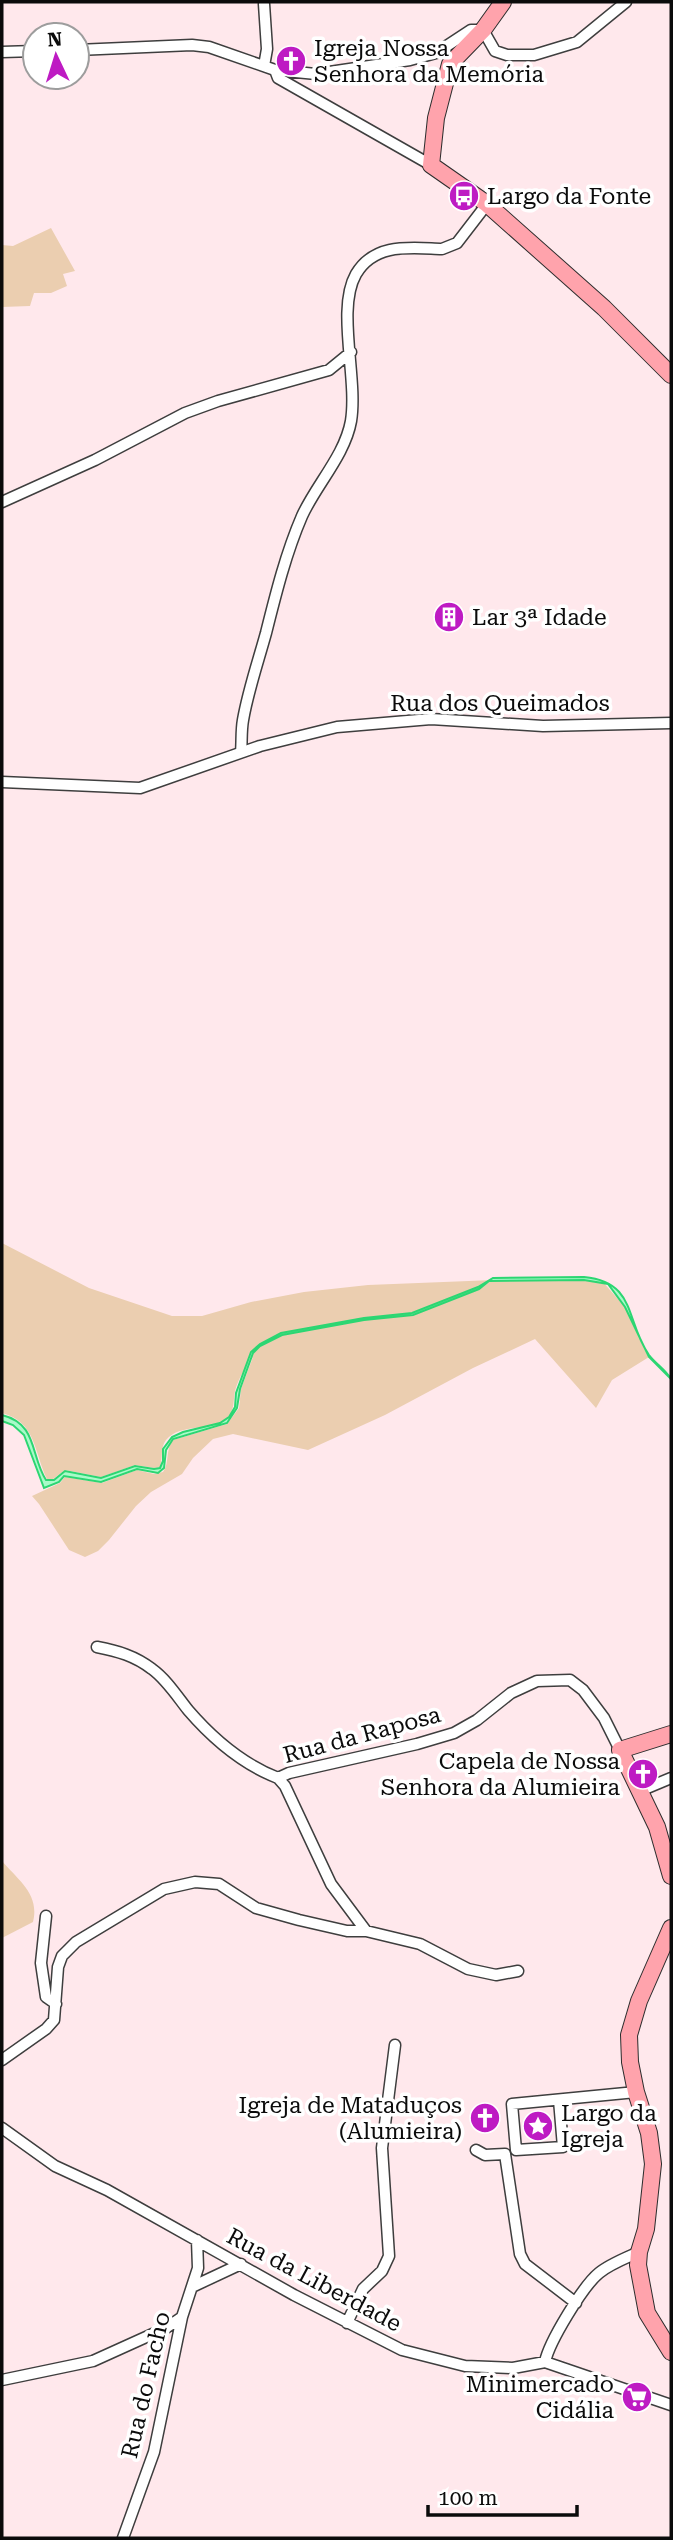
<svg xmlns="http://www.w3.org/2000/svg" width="673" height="2540" font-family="'Roboto Serif',serif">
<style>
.green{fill:#ebceb0}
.water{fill:#a9fac9;stroke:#2cd672;stroke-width:2}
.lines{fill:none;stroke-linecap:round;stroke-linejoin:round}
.street-casing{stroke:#3e3e3e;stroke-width:13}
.secondary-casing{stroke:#2d2d2d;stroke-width:18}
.street{stroke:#fff;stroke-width:10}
.secondary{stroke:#ffa3ac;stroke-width:16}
.labels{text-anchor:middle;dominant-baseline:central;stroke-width:7;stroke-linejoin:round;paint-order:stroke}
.poi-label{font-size:23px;fill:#0b0b0b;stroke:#fff;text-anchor:start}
.street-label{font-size:23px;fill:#0b0b0b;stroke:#fff}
</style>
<rect width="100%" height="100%" fill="#ffe8ec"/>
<path class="green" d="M51 228 75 271 63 274 67 286 51 293H34L30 306 2 307V245L13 246Z
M2 1243 89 1288 172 1316H202L251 1302 304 1292 368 1285 494 1280 602 1281 625 1307 649 1357 612 1380 596 1408 535 1339 473 1368 385 1415 308 1450 233 1434 213 1439 193 1458 182 1474 151 1492 136 1506 109 1540 98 1551 85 1557 69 1550 39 1504 32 1496 60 1483 65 1477 102 1483 137 1470 154 1474 163 1472C170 1462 165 1450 173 1440L227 1424 239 1408 241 1389 253 1357C246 1366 238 1379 235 1391 233 1400 235 1409 228 1417 212 1433 181 1422 166 1440 160 1448 163 1458 160 1467L154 1468 135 1465 101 1477 65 1470 53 1479H47C34 1452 36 1422 2 1413Z
M2 1861C18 1880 40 1894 33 1922L2 1938Z"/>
<path class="water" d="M584 1277C637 1282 625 1321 649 1355 656 1364 666 1370 671 1379L649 1357 625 1307 608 1284 584 1280 489 1281 479 1289 413 1315 364 1320 282 1335 260 1346 253 1353 240 1389 237 1408 227 1423 173 1439 166 1450 164 1468 158 1473 137 1469 101 1482 64 1476 59 1482 44 1488 24 1435 13 1425 2 1421V1415C38 1424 30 1455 46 1480H54L65 1471 101 1478 135 1466 154 1469 160 1468 163 1461V1449L172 1437 183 1432 220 1423 229 1417 235 1407 236 1393 251 1352 260 1344 281 1333 364 1318 412 1313 478 1287 493 1278Z"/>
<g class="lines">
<g class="street-casing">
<path id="street" d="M77 50 192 45 209 47 275 70 316 74 410 60 436 53 471 30H483L495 51 507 55H534L577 42 626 2
M2 52 35 51
M264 66 267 49 264 4
M275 70 278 78 431 165
M2 502 95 460 185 413 218 401 329 370 351 352
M241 752C242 742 241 731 243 720 248 691 258 662 266 633 276 593 286 553 302 516 316 485 345 455 351 421 358 378 336 309 356 274 375 242 411 248 442 249L457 243 487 204
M2 782 140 788 260 746 337 727 431 719 543 726 671 723
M97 1647C118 1651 135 1656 152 1669 166 1679 177 1696 188 1710 213 1739 242 1764 278 1778
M278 1778 289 1773 417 1744 454 1733 477 1720 511 1693 537 1681 570 1680 583 1690 604 1718 620 1750
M278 1778 285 1786 331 1884 366 1931
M640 1791 671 1778
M46 1916 41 1963 46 1997 56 2004
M2 2060 46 2029 54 2020 58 1967 62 1956 76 1942 164 1889 195 1882 219 1884 256 1908 299 1920 347 1931H366L420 1944 468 1969 496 1975 518 1971
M559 2100 563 2147 516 2150 512 2104 636 2092
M2 2128 55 2166 107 2190 294 2295 402 2350 465 2366 513 2368 545 2362 671 2405
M476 2150 485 2155 505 2154 520 2254 525 2264 576 2303
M194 2286 241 2264
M347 2323 363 2289 382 2271 389 2256 382 2148 395 2045
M545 2362C549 2342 583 2286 599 2273 610 2264 626 2258 639 2252
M2 2380 93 2361 166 2328 182 2317
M123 2538 154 2452 182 2317 198 2268 197 2240"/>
</g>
<g class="secondary-casing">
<path id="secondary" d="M503 2 483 30 450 64 436 118 431 165 487 204 604 308 671 375
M671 1734 620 1750 657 1827 671 1876
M671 1928 639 2001 629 2035 630 2062 636 2092 649 2133 653 2164 646 2229 639 2252 638 2265 647 2313 671 2352"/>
</g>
<use href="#street" class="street"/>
<use href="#secondary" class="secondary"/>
</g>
<defs>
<g id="church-disc" transform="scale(1.575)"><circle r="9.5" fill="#be1bc3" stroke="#fff"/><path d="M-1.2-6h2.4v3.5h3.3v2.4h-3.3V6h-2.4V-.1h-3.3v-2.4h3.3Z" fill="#fff"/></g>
<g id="bus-disc" transform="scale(1.575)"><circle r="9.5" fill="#be1bc3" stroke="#fff"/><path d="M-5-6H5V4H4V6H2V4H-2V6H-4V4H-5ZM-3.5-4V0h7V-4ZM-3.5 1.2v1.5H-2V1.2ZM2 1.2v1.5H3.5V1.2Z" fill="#fff"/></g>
<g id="building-disc" transform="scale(1.575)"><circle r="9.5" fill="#be1bc3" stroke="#fff"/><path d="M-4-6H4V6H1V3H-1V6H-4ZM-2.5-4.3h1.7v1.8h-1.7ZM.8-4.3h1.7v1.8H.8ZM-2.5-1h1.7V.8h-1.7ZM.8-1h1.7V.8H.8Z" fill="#fff"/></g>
<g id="sight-disc" transform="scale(1.575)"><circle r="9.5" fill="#be1bc3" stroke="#fff"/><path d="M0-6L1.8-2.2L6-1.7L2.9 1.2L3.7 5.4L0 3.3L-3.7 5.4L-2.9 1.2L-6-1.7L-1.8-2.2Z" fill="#fff"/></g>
<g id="supermarket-disc" transform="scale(1.575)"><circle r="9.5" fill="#be1bc3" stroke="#fff"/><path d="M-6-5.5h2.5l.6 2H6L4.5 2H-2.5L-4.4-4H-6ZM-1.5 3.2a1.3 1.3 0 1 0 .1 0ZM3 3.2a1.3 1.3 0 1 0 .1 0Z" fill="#fff"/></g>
</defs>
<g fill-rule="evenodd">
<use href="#church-disc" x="291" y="61"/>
<use href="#bus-disc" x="464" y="196"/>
<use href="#building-disc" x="449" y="617"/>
<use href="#church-disc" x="643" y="1774"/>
<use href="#church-disc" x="485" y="2118"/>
<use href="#sight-disc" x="538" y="2126"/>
<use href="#supermarket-disc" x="637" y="2397"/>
</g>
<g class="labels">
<g class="poi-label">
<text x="314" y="48">Igreja Nossa<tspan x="314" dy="26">Senhora da Memória</tspan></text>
<text x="487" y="196">Largo da Fonte</text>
<text x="472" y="617">Lar 3ª Idade</text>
<text x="620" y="1761" text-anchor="end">Capela de Nossa<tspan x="620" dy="26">Senhora da Alumieira</tspan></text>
<text x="462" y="2105" text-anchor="end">Igreja de Mataduços<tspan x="462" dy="26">(Alumieira)</tspan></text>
<text x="561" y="2113">Largo da<tspan x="561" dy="26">Igreja</tspan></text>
<text x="614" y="2384" text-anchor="end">Minimercado<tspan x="614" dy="26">Cidália</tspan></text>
</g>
<g class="street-label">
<text x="500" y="703">Rua dos Queimados</text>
<text transform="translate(362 1735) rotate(-15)">Rua da Raposa</text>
<text transform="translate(314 2280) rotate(28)">Rua da Liberdade</text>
<text transform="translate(146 2385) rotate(-77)">Rua do Facho</text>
</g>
</g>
<rect width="673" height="2540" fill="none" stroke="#0b0b0b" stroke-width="7"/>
<g transform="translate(56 56) rotate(356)"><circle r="33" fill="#ffffff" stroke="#9d9d9d" stroke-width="2"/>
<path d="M0-5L12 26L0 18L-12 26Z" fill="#be1bc3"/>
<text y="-10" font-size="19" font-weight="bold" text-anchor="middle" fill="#0b0b0b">N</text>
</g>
<path d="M428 2505v10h149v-10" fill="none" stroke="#0b0b0b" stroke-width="3.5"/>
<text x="438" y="2505" font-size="21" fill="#0b0b0b" stroke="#ffffff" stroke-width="5" paint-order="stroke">100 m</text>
</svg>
